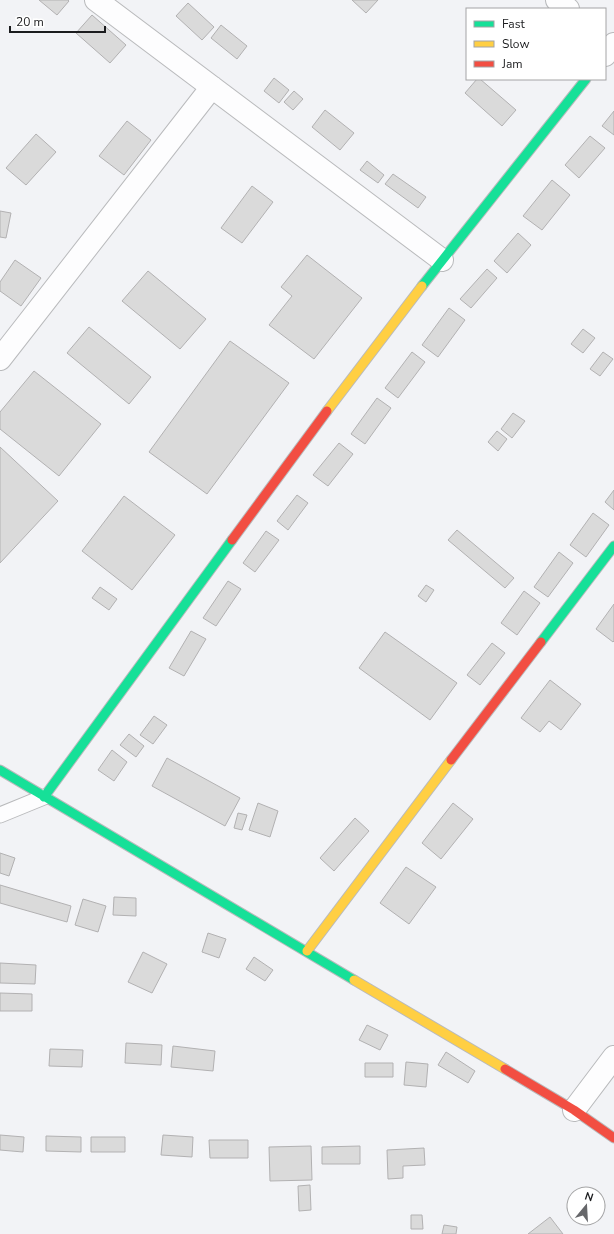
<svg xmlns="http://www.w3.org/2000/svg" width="614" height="1234" font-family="'Nunito Sans',sans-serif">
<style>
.building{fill:#dadada;stroke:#b2b1b2}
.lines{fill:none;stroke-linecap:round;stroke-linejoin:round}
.lane-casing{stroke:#b9babc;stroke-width:17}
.street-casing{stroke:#b9babc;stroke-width:24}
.fast-casing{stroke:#b9babc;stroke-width:11}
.slow-casing{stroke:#b9babc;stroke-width:11}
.jam-casing{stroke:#b9babc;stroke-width:11}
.lane{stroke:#fdfdfe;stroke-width:15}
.street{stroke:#fdfdfe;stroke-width:22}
.fast{stroke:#16e098;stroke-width:9}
.slow{stroke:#ffcf43;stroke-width:9}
.jam{stroke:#f24e42;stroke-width:9}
</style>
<rect width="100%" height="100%" fill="#f2f3f6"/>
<path class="building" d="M39 0H68L69 1 57 15Z
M352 0H378L366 13Z
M188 3 214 27 202 40 176 16Z
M92 15 126 45 110 63 76 33Z
M221 25 247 46 237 59 211 38Z
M274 78 289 90 279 103 264 91Z
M477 79H480L516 110 502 126 465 93Z
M294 91 303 99 293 110 284 102Z
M325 110 354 133 340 150 312 127Z
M614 111V135L602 126Z
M127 121 151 140 124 175 99 156Z
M36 134 56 152 26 185 6 168Z
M590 136 605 148 579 178 565 165Z
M367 161 384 175 378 183 360 170Z
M393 174 426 197 418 208 385 184Z
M552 180 570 195 542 230 523 216Z
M252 186 273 202 242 243 221 228Z
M0 211 11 213 6 238 0 237Z
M518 233 531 245 507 273 494 261Z
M307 255 362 298 314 359 269 325 292 296 281 287Z
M15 260 41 278 21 306 0 291V282Z
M487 269 497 278 471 308 460 299Z
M148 271 206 319 180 349 122 301Z
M449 308 465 320 438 357 422 345Z
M89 327 151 377 129 404 67 353Z
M583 329 595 338 583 353 571 344Z
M230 341 289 383 207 494 149 452Z
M412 352 425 362 398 398 385 388Z
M603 352 613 359 600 376 590 369Z
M34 371 101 424 59 476 0 429V412Z
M377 398 391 408 365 444 351 434Z
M513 413 525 421 512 438 501 429Z
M497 431 507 439 498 451 488 442Z
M339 443 353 454 328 486 313 475Z
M0 447 58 501 0 563Z
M614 490V510L605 502Z
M297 495 308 503 288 530 277 521Z
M124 496 175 535 132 590 82 551Z
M593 513 609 525 586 557 570 545Z
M457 530 514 578 505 588 448 540Z
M266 531 279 540 255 572 243 563Z
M559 552 573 563 548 597 534 587Z
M228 581 241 589 216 626 203 618Z
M426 585 434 590 426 602 418 596Z
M100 587 117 599 109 610 92 598Z
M524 591 540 603 517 635 501 623Z
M614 604V641L613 642 596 629Z
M191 631 206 639 184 676 169 668Z
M385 632 457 683 430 720 359 668Z
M492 643 505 653 480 685 467 675Z
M550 680 581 704 561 730 549 721 540 732 521 718Z
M154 716 167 725 153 744 140 735Z
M129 734 144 746 136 757 120 745Z
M112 750 127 762 114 781 98 770Z
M167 758 240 798 225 826 152 786Z
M258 803 278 811 270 837 249 830Z
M453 803 473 819 441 859 422 843Z
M238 813 247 815 242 830 234 828Z
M355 818 369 831 334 871 320 858Z
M0 853 15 858 9 876 0 873Z
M406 867 436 887 409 924 380 903Z
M0 885 71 906 67 922 0 903Z
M114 897 136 898V916L113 915Z
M83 899 106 906 98 932 75 925Z
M208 933 226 939 219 958 202 952Z
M143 952 167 964 152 993 128 982Z
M254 957 273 970 265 981 246 969Z
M0 963 36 965 35 984 0 983Z
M0 993 32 994V1011H0Z
M367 1025 388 1035 380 1050 359 1040Z
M126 1043 162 1045 161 1065 125 1063Z
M173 1046 215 1051 213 1071 171 1067Z
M50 1049 83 1050 82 1067 49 1066Z
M446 1052 475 1071 468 1083 438 1065Z
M406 1062 428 1064 426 1087 404 1085Z
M365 1063H393V1077H365Z
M0 1135 24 1137 23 1152 0 1150Z
M163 1135 193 1137 192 1157 161 1155Z
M46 1136 81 1137V1152L46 1151Z
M91 1137H125V1152H91Z
M209 1140H248V1158H210Z
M311 1146 312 1180 270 1181 269 1147Z
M360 1146V1164H322V1147Z
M424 1148 425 1165 403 1166V1178L388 1179 387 1150Z
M310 1185 311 1210 299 1211 298 1186Z
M411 1215H422L423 1229H411Z
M550 1217 563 1234H528Z
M444 1225 457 1227 456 1234H442Z"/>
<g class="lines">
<g class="lane-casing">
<path id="lane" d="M0 815 44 797"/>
</g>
<g class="street-casing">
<path id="street" d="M96 0 442 260
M557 0 568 9
M605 55 614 44
M0 359 212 87
M574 1110 614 1057"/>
</g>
<g class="fast-casing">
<path id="fast" d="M422 286 586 79
M541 642 614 546
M0 770 354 980
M44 797 232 540"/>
</g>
<g class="slow-casing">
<path id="slow" d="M327 411 422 286
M307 951 451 760
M354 980 505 1069"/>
</g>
<g class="jam-casing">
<path id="jam" d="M232 540 327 411
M451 760 541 642
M505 1069 574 1110 614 1138"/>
</g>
<use href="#lane" class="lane"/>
<use href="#street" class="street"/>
<use href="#fast" class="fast"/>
<use href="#slow" class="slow"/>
<use href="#jam" class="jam"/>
</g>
<rect x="466" y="8" width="140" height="72" fill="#ffffff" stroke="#a4a4a5"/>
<rect x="474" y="21" width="20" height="6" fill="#16e098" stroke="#a4a4a5"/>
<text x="502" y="28" font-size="12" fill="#1b1c1e">Fast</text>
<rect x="474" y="41" width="20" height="6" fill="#ffcf43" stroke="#a4a4a5"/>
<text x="502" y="48" font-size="12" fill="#1b1c1e">Slow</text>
<rect x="474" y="61" width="20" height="6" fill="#f24e42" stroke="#a4a4a5"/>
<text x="502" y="68" font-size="12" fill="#1b1c1e">Jam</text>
<g transform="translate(586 1206) rotate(18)"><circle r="19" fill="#ffffff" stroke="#a4a4a5"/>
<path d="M0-3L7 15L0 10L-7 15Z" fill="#66676a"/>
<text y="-6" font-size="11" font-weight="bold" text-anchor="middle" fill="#1b1c1e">N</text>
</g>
<path d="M10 26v6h95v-6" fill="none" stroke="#1b1c1e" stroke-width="2"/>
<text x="16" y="26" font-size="12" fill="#1b1c1e" stroke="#ffffff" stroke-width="3" paint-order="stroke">20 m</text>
</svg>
